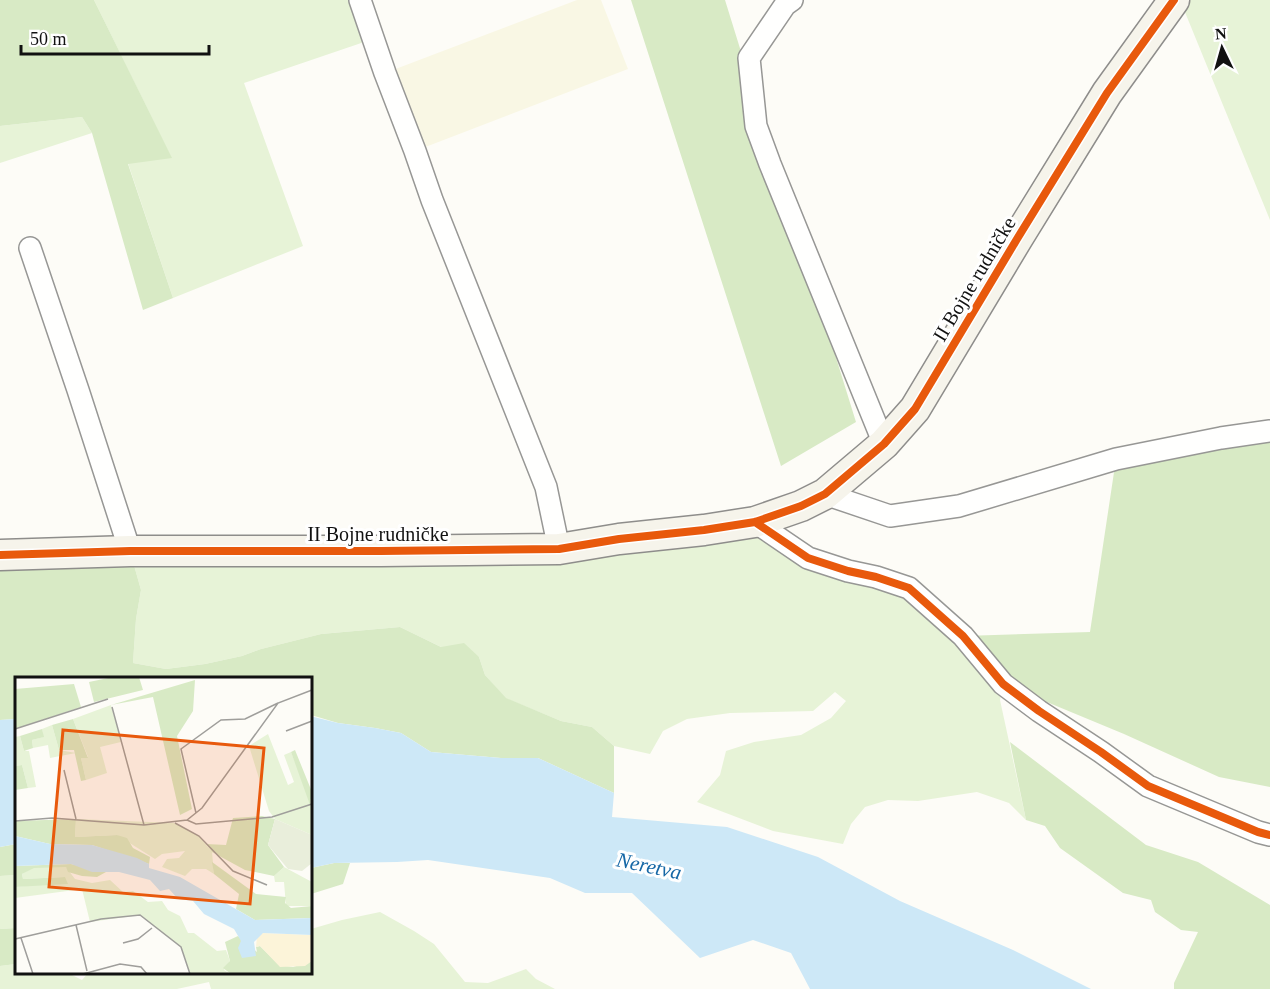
<svg xmlns="http://www.w3.org/2000/svg" width="1270" height="989" font-family="'Times New Roman',serif">
<style>
.farmland{fill:#f9f7e4}
.green{fill:#e7f3d7}
.forest{fill:#d8eac5}
.water{fill:#cde8f7}
.lines{fill:none;stroke-linecap:round;stroke-linejoin:round}
.street-casing{stroke:#979795;stroke-width:24}
.secondary-casing{stroke:#8e8d8b;stroke-width:33}
.street{stroke:#fffffe;stroke-width:21}
.secondary{stroke:#f6f4eb;stroke-width:30}
.cycleway-casing{stroke:#fff;stroke-width:11}
.cycleway{stroke:#e8590c;stroke-width:8}
.labels{text-anchor:middle;dominant-baseline:central;stroke-width:6;stroke-linejoin:round;paint-order:stroke}
.street-label{font-size:20px;fill:#111;stroke:#fff}
.water-label{font-size:21px;font-style:italic;fill:#1768a6;stroke:#fff}
.inset-road{fill:none;stroke:#9f9e9b;stroke-width:1.5}
.view{fill:#e8590c;fill-opacity:0.15;stroke:#e8590c;stroke-width:3}
.inset-edge{fill:none;stroke:#111;stroke-width:3}
</style>
<rect width="100%" height="100%" fill="#fdfcf7"/>
<path class="farmland" d="M577 0H601L628 69 415 151 385 73Z"/>
<path class="green" d="M94 0H360L373 39 244 83 303 246 173 298 128 163 171 157Z
M1180 0H1270V220Z
M82 117 92 133 0 163V126Z
M755 522 808 558 909 588 1003 684 1000 700 1026 820 1009 803 977 792 918 801 888 800 865 807 851 824 843 844 773 831 697 802 720 775 726 751 754 742 801 735 831 718 846 701 835 692 813 711 730 713 687 719 663 731 650 754 614 746 592 727 561 721 505 698 485 675 479 657 441 647 400 627 321 634 261 649 242 656 205 664 166 669 133 663 136 619 141 590 130 551 259 552Z
M16 875V928L0 929V876Z
M380 912 414 931 434 944 465 982 488 983 526 969 536 979 555 989H211L209 982 177 989H0V966L16 964V972L68 973 82 980 89 972H310L311 929 342 920Z"/>
<path class="forest" d="M0 0H94L172 158 128 164 173 298 143 310 92 133 82 117 0 126Z
M631 0H725L856 422 781 466Z
M1270 431V787L1219 777 1124 734 1003 684 963 636 1090 632 1116 459Z
M130 551 141 590 136 619 133 663 166 669 205 664 242 656 261 649 321 634 400 627 441 647 464 643 479 657 485 675 506 698 561 721 592 727 614 746V793L538 758H501L431 752 401 733 375 728 338 723 311 715 310 678H16V719L0 720V555Z
M1010 742 1146 845 1198 862 1270 905V989H1174V983L1198 932 1181 930 1155 912 1151 900 1123 893 1060 848 1045 826 1026 820Z
M16 844V875L0 876V847Z
M334 863H350L343 884 311 894V868Z
M16 928V964L0 966V929Z"/>
<path class="water" d="M310 716 338 723 375 728 401 733 431 752 501 758H538L614 793 612 817 727 827 818 857 900 901 1013 950 1091 989H810L791 953 753 940 700 958 632 893H585L550 878 428 860 397 862 334 863 311 868Z
M16 719V844L0 847V720Z"/>
<g class="lines">
<g class="street-casing">
<path id="street" d="M360 0 385 73 415 151 432 200 546 487 559 549
M792 0 785 5 749 58 756 126 770 164 884 444
M30 248 78 390 130 551
M825 494 890 516 959 506 1116 459 1221 438 1270 431
M755 522 808 558 848 571 876 577 909 588 963 636 1003 684 1039 711 1101 752 1148 786 1258 832 1270 835"/>
</g>
<g class="secondary-casing">
<path id="secondary" d="M0 555 130 551H381L559 549 619 539 704 530 755 522 801 506 825 494 884 444 915 409 1017 239 1107 93 1174 0"/>
</g>
<use href="#street" class="street"/>
<use href="#secondary" class="secondary"/>
<g class="cycleway-casing">
<path id="cycleway" d="M755 522 808 558 848 571 876 577 909 588 963 636 1003 684 1039 711 1101 752 1148 786 1258 832 1270 835
M0 555 130 551H381L559 549 619 539 704 530 755 522 801 506 825 494 884 444 915 409 1017 239 1107 93 1174 0"/>
</g>
<use href="#cycleway" class="cycleway"/>
</g>
<g class="labels">
<g class="street-label">
<text transform="translate(974 279) rotate(-59)">II Bojne rudničke</text>
<text x="378" y="534">II Bojne rudničke</text>
</g>
<g class="water-label">
<text transform="translate(649 866) rotate(12)">Neretva</text>
</g>
</g>
<g transform="translate(15 677)">
<rect width="297" height="297" fill="#fdfcf7"/>
<path d="M96 28 106 65 85 70 92 96 71 103 66 81 73 80 58 42ZM37 48 44 73 61 76 35 81 33 68 18 71 17 63 28 60 27 52ZM253 57 273 108 279 105 269 78 276 75 297 127V158L260 142 254 134 234 69ZM5 59 9 74H14L21 110 13 111 7 88 0 89V60ZM61 142 160 146 184 159 197 175 199 197 191 192H177L170 199 147 190 152 182 164 181 170 174 147 177 140 182 102 158 60 160ZM19 190H51L60 202 77 206 95 203 108 215 118 214 133 225 147 224 153 233 165 239 173 256H179L202 274 211 273 215 284 209 293 216 297H175L166 270 125 238 75 245 67 212 0 221V210L42 206 49 200 8 202 7 197ZM269 190 297 205V229H271L269 205H260L259 199Z" fill="#e7f3d7"/>
<path d="M98 0H124L128 13 79 25 74 5ZM180 3 178 34 162 59 177 132 165 138 138 20 96 28ZM59 7 66 30 0 52V12ZM58 42 73 81H66L71 103 66 104 59 73H44L37 48ZM27 52 29 60 17 63 18 71 9 74 5 59ZM280 73 297 115 295 128 276 75ZM7 88 13 111 0 113V89ZM247 139 260 142 253 168 269 190 259 199 230 193 197 175 191 167 211 168 218 141ZM61 142 60 160 102 158 112 161 118 171 135 180 134 187 77 168 35 167 0 159V144ZM197 185 241 217 271 220 270 226 276 231 297 229V241L240 243 221 232 224 217 199 197ZM56 187 91 195 82 200 67 199 53 195 51 190 19 191 7 197 8 202 50 200 53 207 0 210V189ZM223 259 242 275 241 270 245 269 264 288 278 290 297 284V297H216L208 291 215 284 210 265Z" fill="#d8eac5"/>
<path d="M248 256 297 258V284L290 289 265 290 245 269 241 270 242 259Z" fill="#fcf4d9"/>
<path d="M260 142 297 158V186L287 194 273 192 253 168Z" fill="#e9eedb"/>
<path d="M0 159 35 167 77 168 122 181 134 187V191L165 200 240 243 297 241V258L248 256 239 265 241 279 227 281 223 271 226 264 219 252 189 237 178 224 163 222 154 212 145 214 135 203 104 195H77L56 187 0 189Z" fill="#cde8f7"/>
<path class="inset-road" d="M97 30 129 148M0 52 93 22M271 54 297 44M49 93 61 142M181 136 166 72 206 43 230 42 263 26M172 143 181 147 257 140 297 127M0 144 37 141 129 148 172 143 187 131 263 26 297 13M160 146 184 159 218 194 252 208M61 248 72 294M6 261 18 297M0 262 86 242 125 238 166 270 175 297M108 266 123 262 137 251M68 297 105 287 126 290 132 297"/>
<path class="view" d="M48 53 249 71 235 227 34 210Z"/>
<rect width="297" height="297" class="inset-edge"/>
</g>
<g transform="translate(1222 48) rotate(355)" stroke="#ffffff" stroke-width="4.5" paint-order="stroke">
<path d="M0-4.5L10 22L0 15L-10 22Z" fill="#111111"/>
<text y="-9" font-size="16" font-weight="bold" text-anchor="middle" fill="#111111">N</text>
</g>
<path d="M21 45v9h188v-9" fill="none" stroke="#111111" stroke-width="3"/>
<text x="30" y="45" font-size="18" fill="#111111" stroke="#ffffff" stroke-width="4.5" paint-order="stroke">50 m</text>
</svg>
